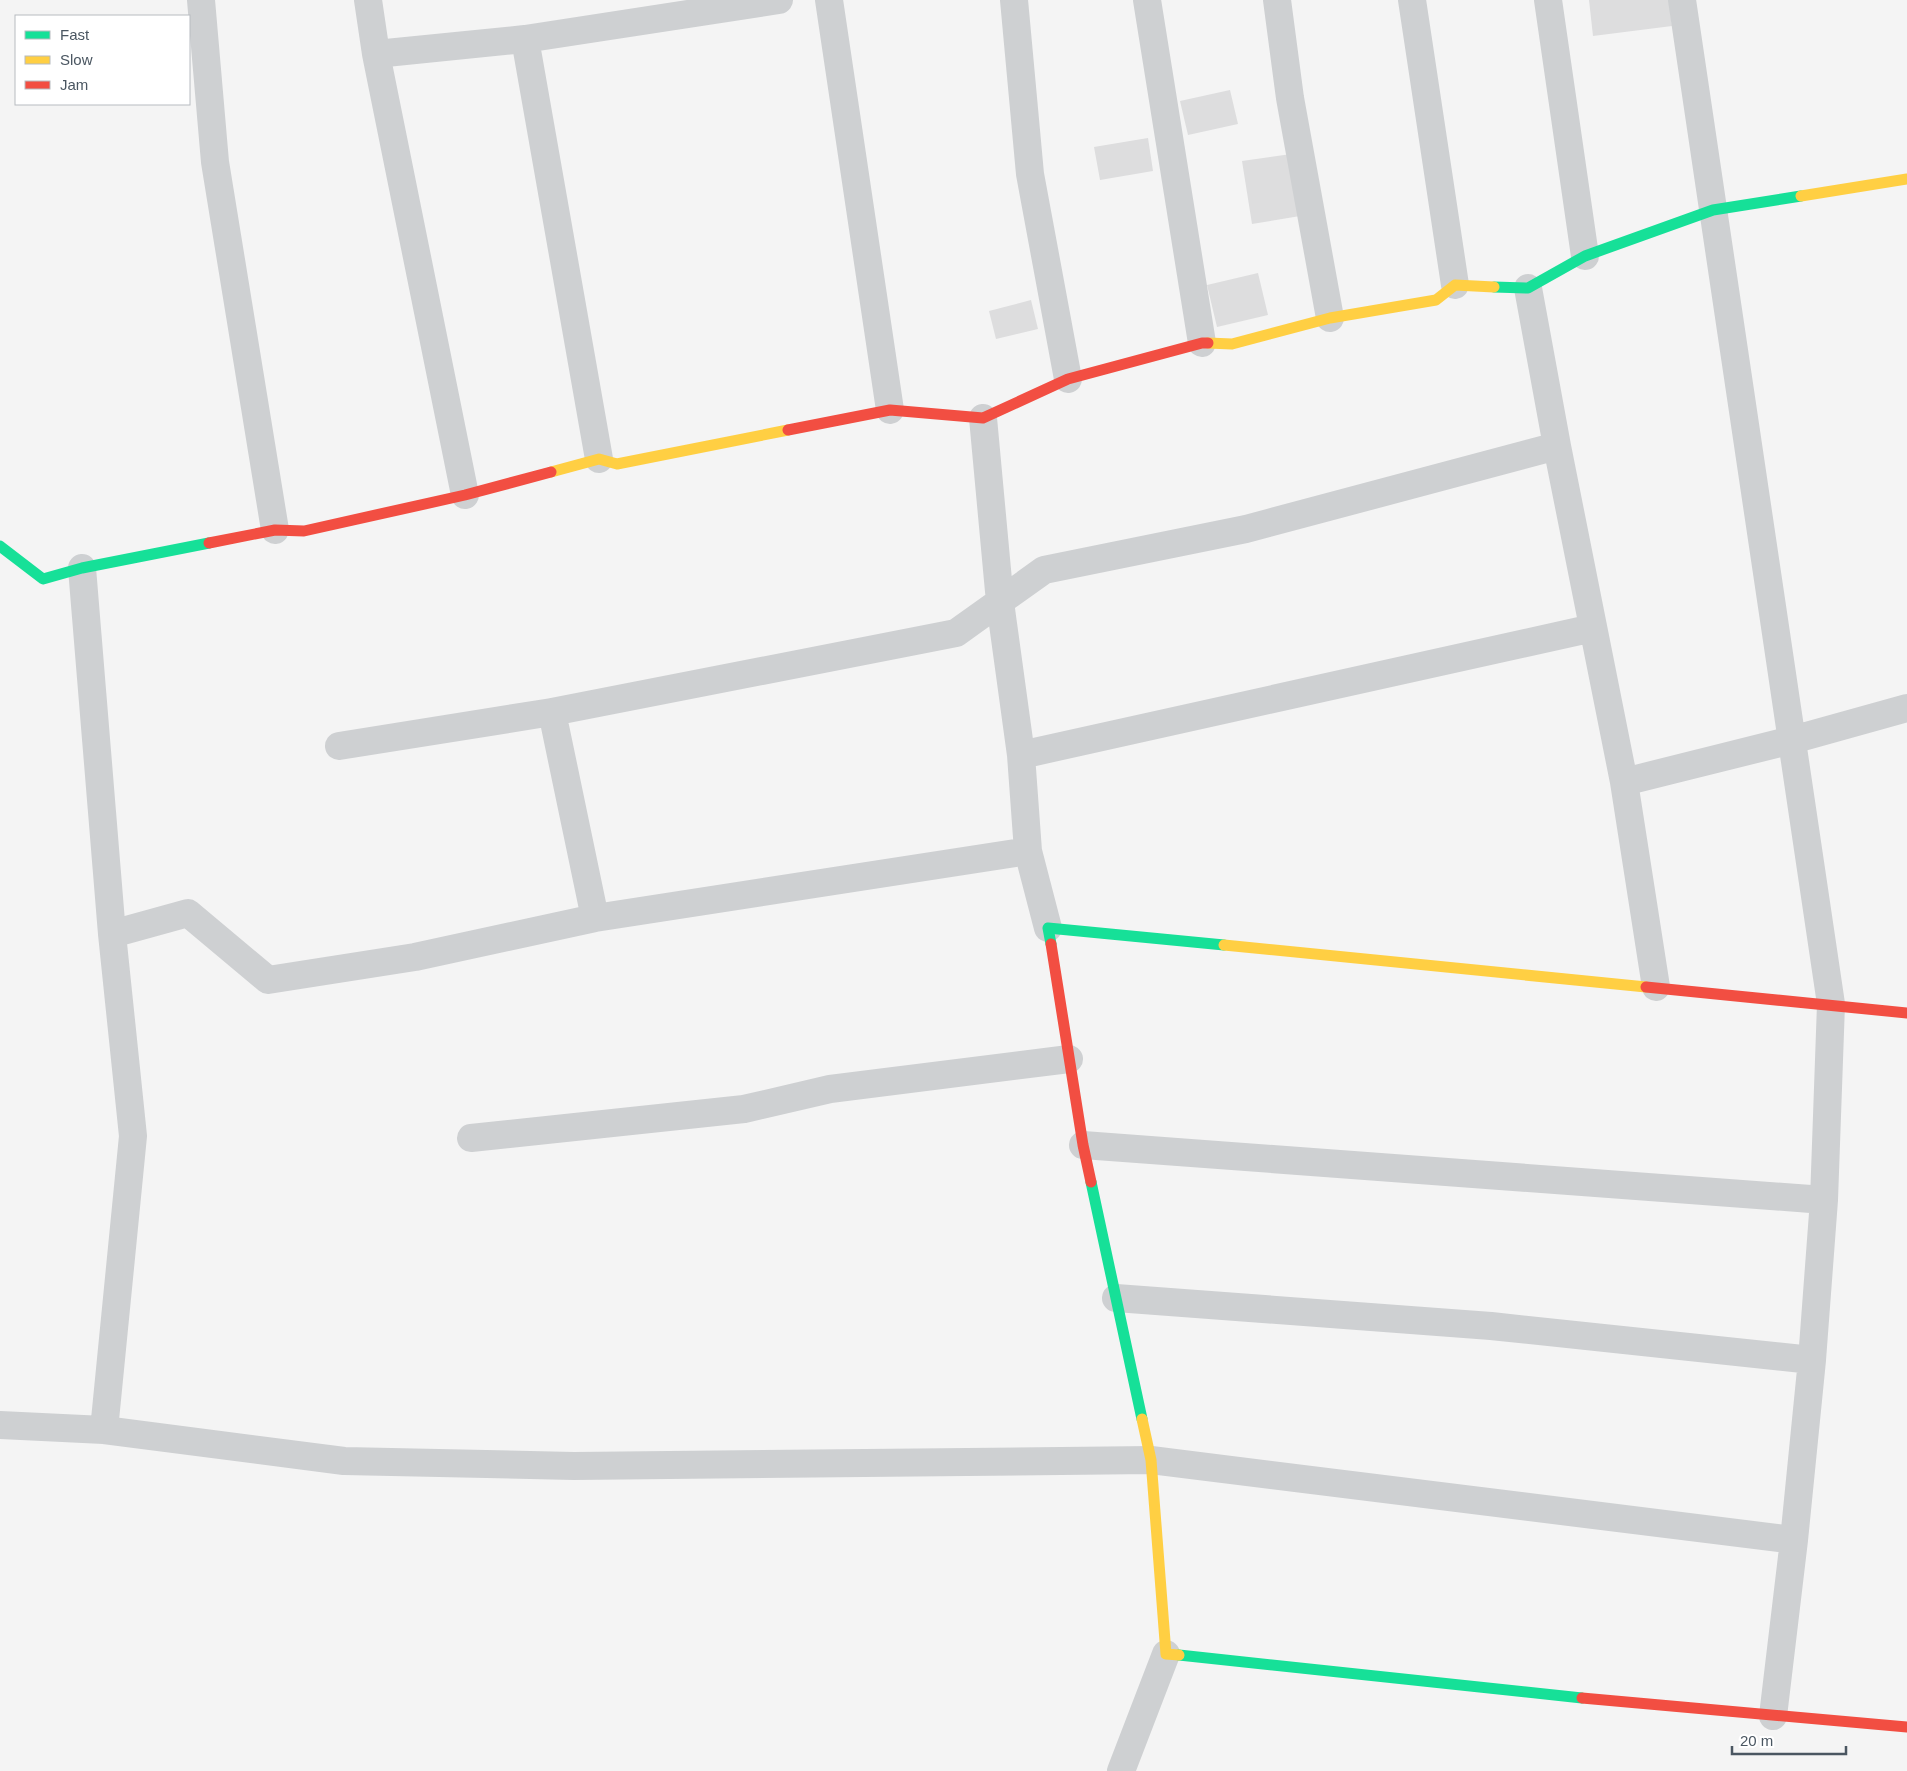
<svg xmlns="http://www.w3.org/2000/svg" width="1907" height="1771" font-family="Arial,sans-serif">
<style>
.building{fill:#ddddde}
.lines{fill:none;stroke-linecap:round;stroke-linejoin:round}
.street{stroke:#ced0d2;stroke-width:28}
.fast{stroke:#16e098;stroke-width:11}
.slow{stroke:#ffcf43;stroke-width:11}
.jam{stroke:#f24e42;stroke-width:11}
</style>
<rect width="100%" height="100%" fill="#f4f4f4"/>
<path class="building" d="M1589 0H1669L1672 26 1593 36Z
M1230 90 1238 124 1188 135 1180 101Z
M1148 138 1153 171 1100 180 1094 147Z
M1291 154 1300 216 1252 224 1242 161Z
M1258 273 1268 315 1217 327 1207 285Z
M1031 300 1038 329 996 339 989 311Z"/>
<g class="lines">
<path class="street" d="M201 0 215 162 275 530
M368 0 376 54 465 495
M829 0 890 410
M1014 0 1030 174 1068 379
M1147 0 1202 343
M1277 0 1290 98 1330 318
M1412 0 1455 285
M1548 0 1585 256
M1682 0 1831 1004 1824 1200 1812 1360 1794 1540 1773 1716
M525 39 599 459
M376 54 525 39 779 0
M1528 288 1557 446 1624 782 1656 987
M983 418 1000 602 1021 755 1028 851 1048 928
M552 712 595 918
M339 746 552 712 956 633 1044 570 1246 529 1557 446
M1021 755 1593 628
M1624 782 1792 740 1907 708
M112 934 188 913 268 980 415 957 595 918 1028 851
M471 1138 744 1109 830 1089 1069 1059
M1083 1145 1824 1200
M1116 1298 1491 1326 1812 1360
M0 1425 104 1430 133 1136 112 934 82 568
M104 1430 344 1461 574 1466 1151 1460 1794 1540
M1121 1771 1166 1654"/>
<path class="fast" d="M1494 287 1528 288 1585 256 1713 210 1801 196
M0 546 43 579 82 568 209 543
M1051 944 1048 928 1224 945
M1091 1182 1142 1419
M1179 1655 1582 1698"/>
<path class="slow" d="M1801 196 1907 179
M1208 343 1232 344 1330 318 1436 300 1455 285 1494 287
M551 472 599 459 617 464 788 430
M1224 945 1646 987
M1142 1419 1151 1460 1166 1654 1179 1655"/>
<path class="jam" d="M788 430 890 410 983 418 1068 379 1202 343H1208
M209 543 275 530 304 531 465 495 551 472
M1051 944 1083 1145 1091 1182
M1646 987 1907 1013
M1582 1698 1907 1727"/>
</g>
<rect x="15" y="15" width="175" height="90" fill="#ffffff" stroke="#b7bbc0"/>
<rect x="25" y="31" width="25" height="8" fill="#16e098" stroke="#b7bbc0"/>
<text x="60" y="40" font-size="15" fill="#4a5661">Fast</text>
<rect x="25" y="56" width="25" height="8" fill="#ffcf43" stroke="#b7bbc0"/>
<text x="60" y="65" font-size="15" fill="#4a5661">Slow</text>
<rect x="25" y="81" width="25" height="8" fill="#f24e42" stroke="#b7bbc0"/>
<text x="60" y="90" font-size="15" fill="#4a5661">Jam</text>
<path d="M1732 1746v8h114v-8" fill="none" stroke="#4a5661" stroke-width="2.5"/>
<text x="1740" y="1746" font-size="15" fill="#4a5661" stroke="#ffffff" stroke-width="4" paint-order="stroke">20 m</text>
</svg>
